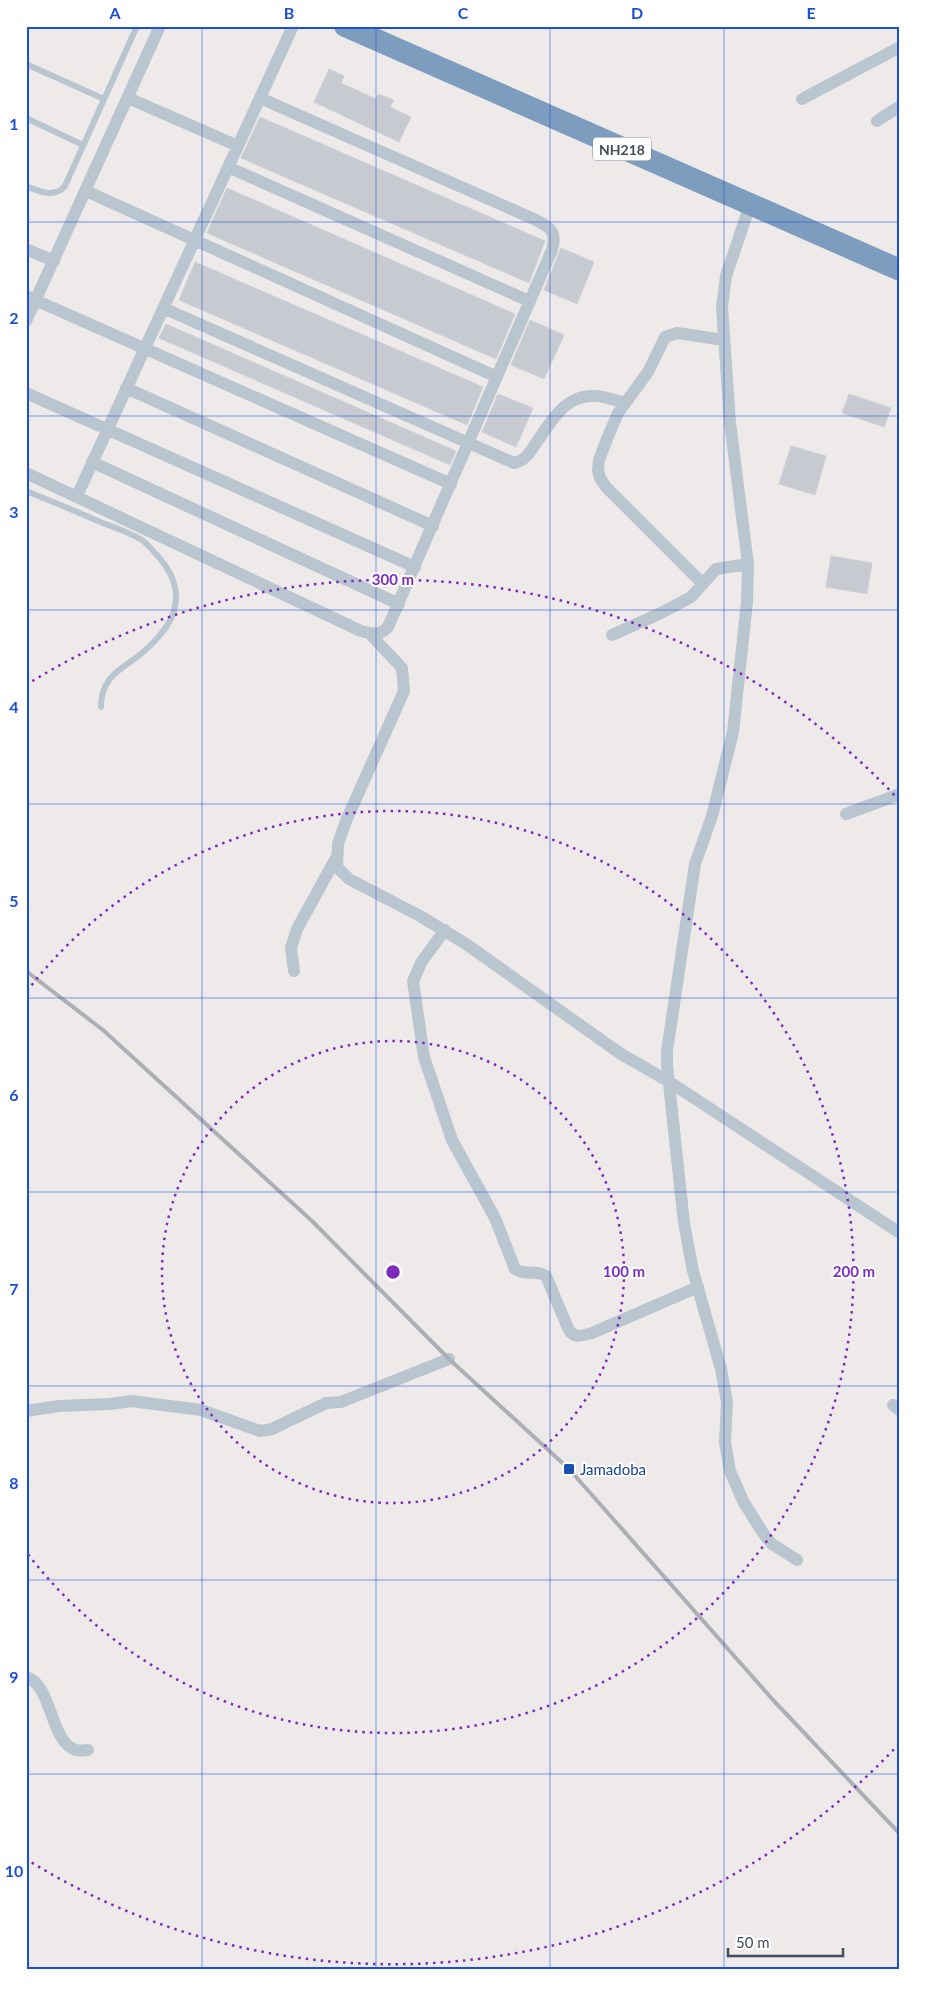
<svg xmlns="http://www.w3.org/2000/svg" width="926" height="1996" font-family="Lato,sans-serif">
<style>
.building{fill:#c7cad1;stroke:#ced1d8}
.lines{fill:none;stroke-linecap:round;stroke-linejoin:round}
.lane{stroke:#bac6cf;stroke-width:6}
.street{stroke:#bac6cf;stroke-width:12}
.highway{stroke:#7d9dbf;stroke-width:22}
.rail{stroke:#acb0b6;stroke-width:4}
.grid{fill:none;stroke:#1d4ed8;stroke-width:1;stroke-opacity:0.55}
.ring{fill:none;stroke:#7b2cbf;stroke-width:2.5;stroke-dasharray:2.5 5}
.transit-dot{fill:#1a4fb4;stroke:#fff;stroke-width:2}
.labels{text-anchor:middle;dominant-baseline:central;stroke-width:4;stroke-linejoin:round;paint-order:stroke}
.shield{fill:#fff;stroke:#7b838c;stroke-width:1}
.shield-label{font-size:14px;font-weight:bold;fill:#424e5a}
.transit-label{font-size:15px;fill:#164399;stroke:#fff;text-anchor:start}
.centre{fill:#7b2cbf;stroke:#fff;stroke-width:2.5}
.ring-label{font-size:15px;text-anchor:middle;font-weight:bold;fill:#7b2cbf;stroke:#fff;stroke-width:4;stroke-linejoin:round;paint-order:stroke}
.neatline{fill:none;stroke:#1d4ed8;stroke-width:2}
.grid-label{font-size:16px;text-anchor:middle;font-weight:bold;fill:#1d4ed8}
</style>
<rect width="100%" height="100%" fill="#eeeaea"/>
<path class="building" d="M329 69 344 76 341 83 376 99 378 94 394 100 390 107 411 117 399 142 314 102Z
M260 117 545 241 529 283 241 158Z
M227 188 515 314 496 359 207 233Z
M561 248 594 262 577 304 544 290Z
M195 262 483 387 467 425 179 300Z
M530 320 564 335 544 379 511 365Z
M166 324 456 451 450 465 159 338Z
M498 394 533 408 516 447 482 432Z
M849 394 891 408 884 427 842 413Z
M791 446 826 456 815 495 779 484Z
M831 556 872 563 867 594 826 587Z"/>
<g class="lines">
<path class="lane" d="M26 64 104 99
M26 118 83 145
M26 186C39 191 54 199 65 186L137 26
M26 491C51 501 76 511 100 522 114 527 129 532 142 540 151 547 158 556 165 565 189 600 171 628 142 653 121 670 101 676 101 707"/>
<path class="street" d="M128 98 238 146
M802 99 900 47
M877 121 900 106
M228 167 529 301
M86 191 497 377
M750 205 726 276 722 307 730 423 748 564 747 602 733 732 712 816 695 864 667 1051V1065L684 1223 693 1271 721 1369 727 1402 725 1442 730 1471 743 1501 763 1533 772 1544 797 1560
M26 249 54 261
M26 296 451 484
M163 308 514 463C524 461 529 454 534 446 549 425 564 394 594 396 604 396 615 400 625 403
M26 321 160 26
M126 388 433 526
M26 393 415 567
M92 462 399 604
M26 473 361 631C372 634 380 636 388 627L552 250C557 232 551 228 536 220L260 98
M77 496 293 26
M703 584 606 487 600 478 598 470 599 460 607 439 618 413 648 372 665 337 677 333 724 340
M370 634 402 668 404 691 346 821 338 844 337 867 349 879 420 916 466 944 621 1054 668 1081 900 1233
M612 635 661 613 691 597 716 569 748 564
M846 814 900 794
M445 930 422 961 413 981 424 1057 452 1140 495 1218 515 1269C524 1276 535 1269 546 1276L568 1328C573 1339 581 1336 592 1333L698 1287
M294 971 291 948 297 929 336 858
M893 1405 900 1410
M26 1411 59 1406 110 1404 131 1401 201 1410 260 1431 272 1429 326 1403 341 1402 449 1359
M26 1677C52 1683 50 1743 76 1750 80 1751 84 1750 88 1750"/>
<path class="highway" d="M345 26 900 270"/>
<path class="rail" d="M26 971 103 1030 312 1221 449 1359 569 1469 773 1700 900 1834"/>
</g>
<path class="grid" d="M202 26V1970M376 26V1970M550 26V1970M724 26V1970M26 222H900M26 416H900M26 610H900M26 804H900M26 998H900M26 1192H900M26 1386H900M26 1580H900M26 1774H900"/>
<g class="ring">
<circle cx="393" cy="1272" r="231"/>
<path d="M27 991A461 461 0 1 1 27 1553"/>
<path d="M899 1744A692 692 0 0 1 26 1859M26 685A692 692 0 0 1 899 800"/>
</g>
<rect class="transit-dot" x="563" y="1463" width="12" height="12" rx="2.5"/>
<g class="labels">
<rect class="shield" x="593" y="137.5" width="58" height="23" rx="4"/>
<g class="shield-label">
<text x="622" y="149">NH218</text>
</g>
<g class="transit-label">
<text x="580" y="1469">Jamadoba</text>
</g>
</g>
<circle cx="393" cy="1272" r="8" class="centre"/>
<g class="ring-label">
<text x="393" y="585">300 m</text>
<text x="624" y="1277">100 m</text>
<text x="854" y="1277">200 m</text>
</g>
<rect width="926" height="1996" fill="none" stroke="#ffffff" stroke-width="55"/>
<path d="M728 1948v8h115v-8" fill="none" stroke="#424e5a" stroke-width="2.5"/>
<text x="736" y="1948" font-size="15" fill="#424e5a" stroke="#ffffff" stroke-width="4" paint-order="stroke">50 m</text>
<rect x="28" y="28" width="870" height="1940" class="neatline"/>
<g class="grid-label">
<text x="115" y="19">A</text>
<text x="289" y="19">B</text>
<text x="463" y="19">C</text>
<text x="637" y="19">D</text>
<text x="811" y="19">E</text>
<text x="14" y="130">1</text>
<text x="14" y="324">2</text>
<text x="14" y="518">3</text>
<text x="14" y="713">4</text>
<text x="14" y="907">5</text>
<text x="14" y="1101">6</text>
<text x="14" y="1295">7</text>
<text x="14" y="1489">8</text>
<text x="14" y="1683">9</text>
<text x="14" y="1877">10</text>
</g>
</svg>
